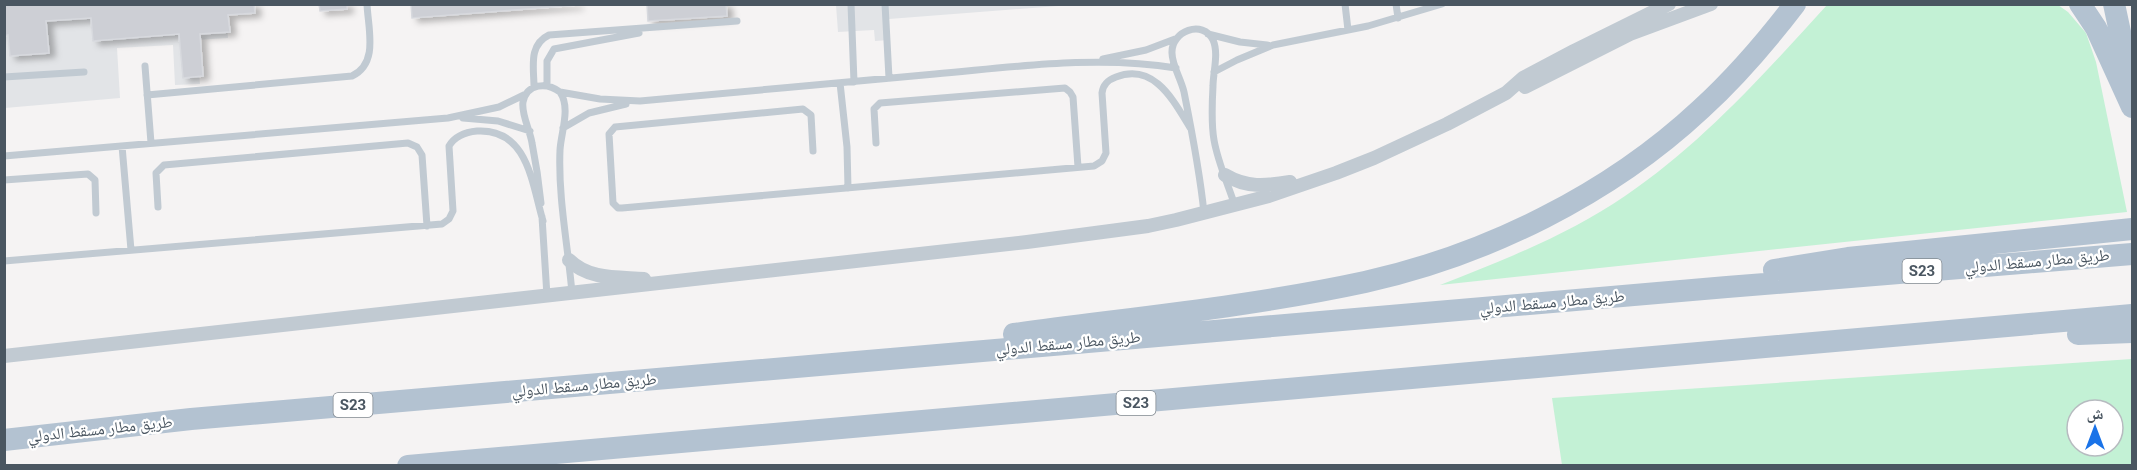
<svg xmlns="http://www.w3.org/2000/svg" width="2137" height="470" font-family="Roboto,'Noto Naskh Arabic',sans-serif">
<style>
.airport{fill:#e2e4e7}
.green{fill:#c3f1d5;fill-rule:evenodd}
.building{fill:#cdcfd5;stroke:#d7d9de;stroke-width:1.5;filter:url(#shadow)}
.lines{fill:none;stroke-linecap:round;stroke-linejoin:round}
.service{stroke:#c1cad2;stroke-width:7}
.minor{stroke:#c1cad2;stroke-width:14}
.primary{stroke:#b3c2d1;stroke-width:22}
.labels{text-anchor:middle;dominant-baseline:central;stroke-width:4.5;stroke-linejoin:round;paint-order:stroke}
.shield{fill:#fff;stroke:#808990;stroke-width:1.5}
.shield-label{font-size:15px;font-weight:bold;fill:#4a5661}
.street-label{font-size:16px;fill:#4a5661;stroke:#fff}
</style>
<defs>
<filter id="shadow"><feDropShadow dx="6" dy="4" stdDeviation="3" flood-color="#0004"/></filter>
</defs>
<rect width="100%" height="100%" fill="#f5f3f3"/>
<path class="airport" d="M5 5H251V14L226 15 228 38 196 40 200 84 175 85 173 45 117 48 120 98 5 108Z
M836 5H1071L889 19V40L875 41 874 30 838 32Z"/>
<path class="green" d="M1827 5H2058L2068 12 2086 33 2096 62 2127 212 1440 285C1504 260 1568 235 1625 196 1702 144 1765 73 1827 5Z
M2132 359V465H1562L1552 398ZM2077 410H2113V446H2077Z"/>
<path class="building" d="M4 4H254L255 13 228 15 230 32 200 34 203 76 183 78 179 34 93 41 91 18 46 21 49 53 10 56 8 35 4 36Z
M319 4H347V9L320 11Z
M411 4H577V5L412 18Z
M647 4H726L727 16 648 21Z"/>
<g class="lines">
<path class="service" d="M851 4 854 82
M885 4 889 78
M1345 4 1348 30
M1396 4 1398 18
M1208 34 1240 42 1267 45
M1103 59 1146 50 1175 39
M145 66 151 143
M1214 72 1237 60 1273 45 1368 26 1442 4
M4 77 84 72
M840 83 847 147 848 188
M547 85V61L554 49 639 33
M534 87C534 68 528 45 549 35L737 21
M560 92 600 99 640 101C738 92 837 83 935 74 1015 67 1097 55 1176 68
M147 95 352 76C379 63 368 29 367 4
M463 118 498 121 530 131
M563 128 589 113 626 104
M876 143 874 109 880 103 1065 88 1070 92 1073 97 1078 167
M122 146 131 250
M813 151 811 115 803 109 615 127 609 134 613 203 618 208H622L1094 166 1102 161 1106 153 1102 93C1103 84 1108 80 1116 77 1155 62 1174 102 1191 129
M4 156 448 118 499 107 526 94
M4 180 88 174 95 180 96 213
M541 203C539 183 536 163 532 143 530 130 521 114 523 102 527 83 547 82 560 92 571 108 561 132 560 150 558 198 568 246 572 293
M158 207 156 173 164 165 408 143 417 147 422 155 427 226
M1204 213C1200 173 1192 132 1184 92 1181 79 1172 65 1172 53 1171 31 1203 19 1213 40 1219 53 1213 73 1213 86 1212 104 1211 123 1214 140 1218 163 1228 184 1235 206
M542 217 547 296
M4 261 442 224 449 219 453 211 449 146C455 136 466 132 477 131 528 128 532 184 543 221"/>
<path class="minor" d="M1525 87 1630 34 1711 4
M1225 175C1247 188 1265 186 1290 182
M569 260C589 280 618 277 644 279
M4 356 1027 242 1148 226 1176 220 1269 196 1336 173 1374 158 1447 124 1506 93 1523 78 1574 51 1669 4"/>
<path class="primary" d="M2080 4 2096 28 2132 107
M2114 4 2130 79
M1774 270 1848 258 2132 229
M1014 334C1131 318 1249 307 1365 282 1486 255 1609 195 1701 109 1736 77 1766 42 1795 4
M2078 334 2132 332
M4 440 191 419 1727 287 2132 254
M408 466 2132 315"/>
</g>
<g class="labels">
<g class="shield">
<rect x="1902.5" y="259" width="39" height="24" rx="4.5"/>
<rect x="1116.5" y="391" width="39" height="24" rx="4.5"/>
<rect x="333.5" y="393" width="39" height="24" rx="4.5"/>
</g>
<g class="shield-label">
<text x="1922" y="271">S23</text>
<text x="1136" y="403">S23</text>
<text x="353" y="405">S23</text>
</g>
<g class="street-label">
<text transform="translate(2037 261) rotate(-5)">طريق مطار مسقط الدولي</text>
<text transform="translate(1552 302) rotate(-5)">طريق مطار مسقط الدولي</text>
<text transform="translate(1068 343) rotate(-5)">طريق مطار مسقط الدولي</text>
<text transform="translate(584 385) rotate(-5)">طريق مطار مسقط الدولي</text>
<text transform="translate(100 429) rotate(-6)">طريق مطار مسقط الدولي</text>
</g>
</g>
<rect width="2137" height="470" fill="none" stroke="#4a5661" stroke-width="12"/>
<g transform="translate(2095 428)"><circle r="28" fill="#ffffff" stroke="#b7bbc0" stroke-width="1.5"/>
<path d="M0-4.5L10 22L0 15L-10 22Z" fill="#1a73e8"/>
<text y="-9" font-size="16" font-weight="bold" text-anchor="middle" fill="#4a5661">ش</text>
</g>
</svg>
